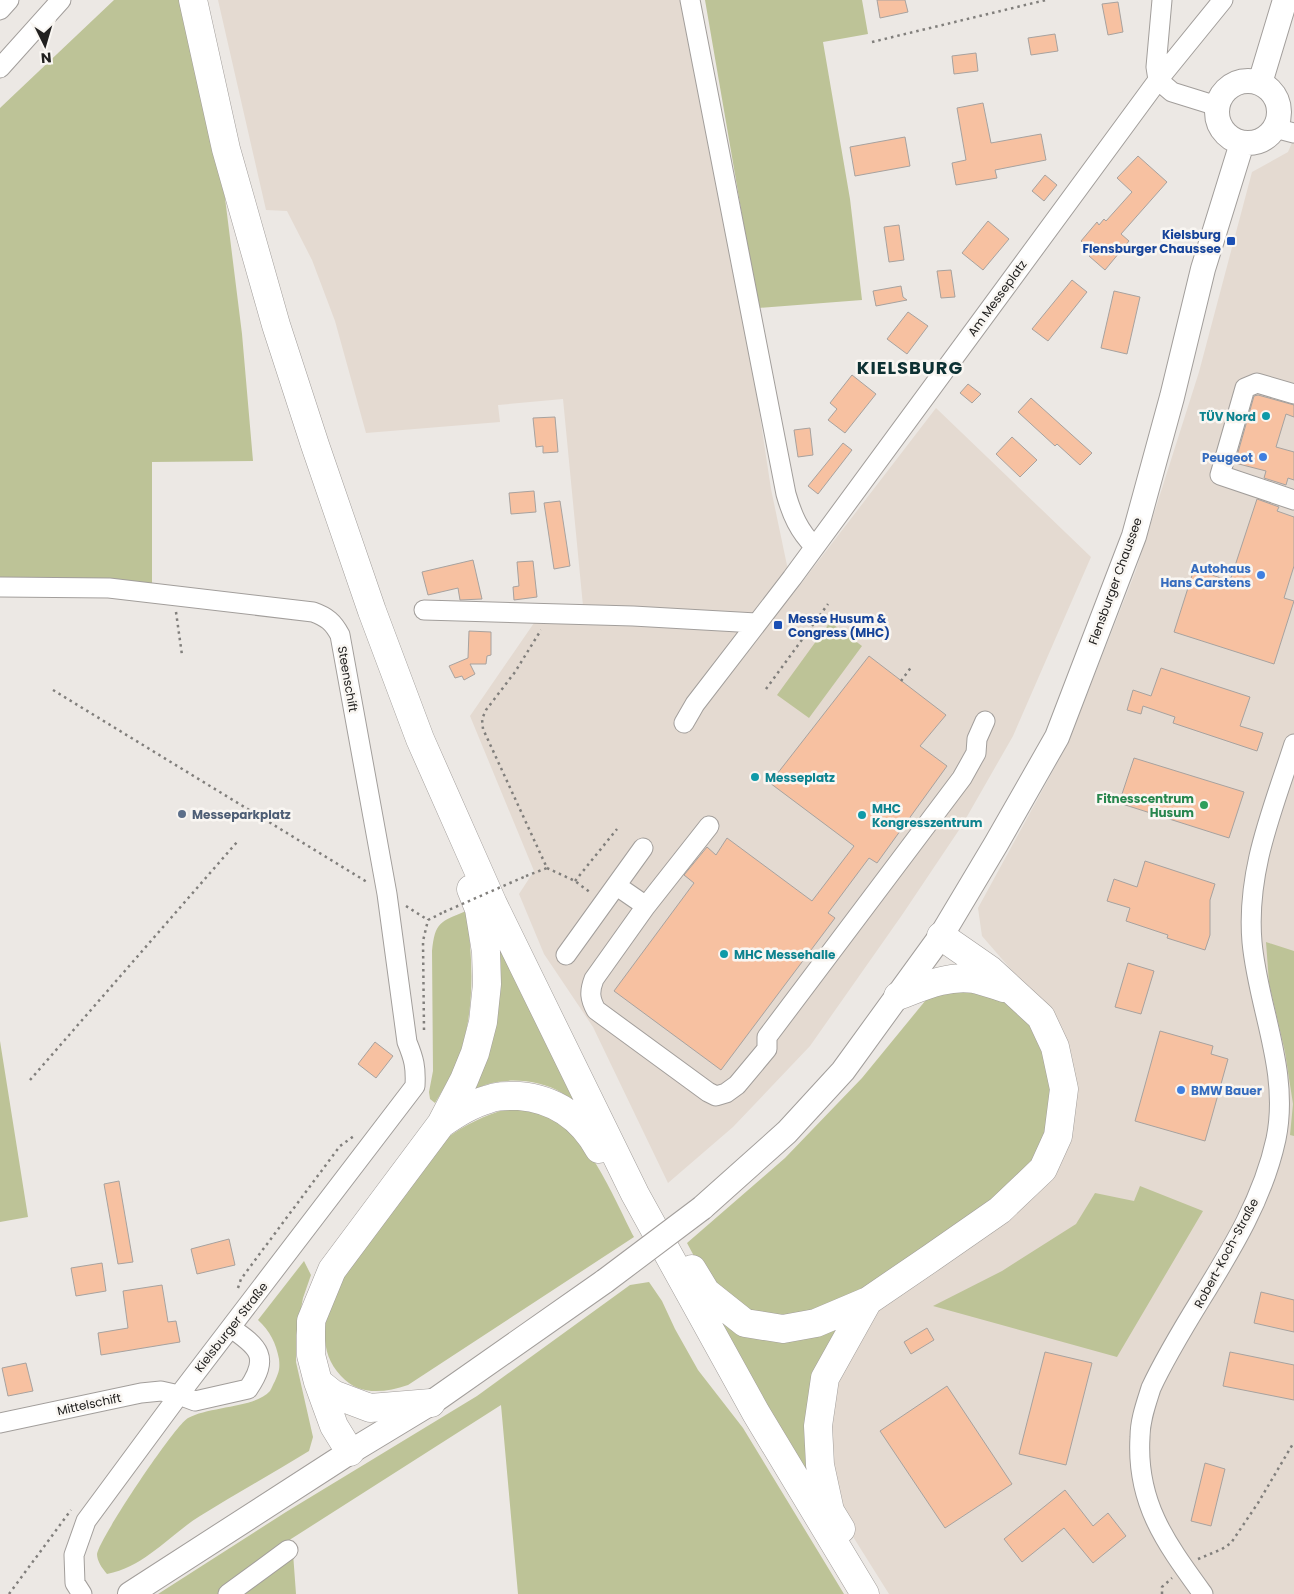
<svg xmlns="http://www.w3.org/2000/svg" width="1294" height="1594" font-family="Poppins,sans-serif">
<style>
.built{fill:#e4dad1}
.green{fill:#bdc397}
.building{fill:#f7c1a1;stroke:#a7a29f}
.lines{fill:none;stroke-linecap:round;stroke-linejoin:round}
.minor-casing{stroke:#a29e9b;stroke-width:21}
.major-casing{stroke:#a29e9b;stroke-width:26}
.highway-casing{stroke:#a29e9b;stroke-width:29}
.path{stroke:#817f7c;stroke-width:2.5;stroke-dasharray:2.5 4;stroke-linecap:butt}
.minor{stroke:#fff;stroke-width:19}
.major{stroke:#fff;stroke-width:24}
.highway{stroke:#fff;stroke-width:28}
.major-bridge-casing{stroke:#a29e9b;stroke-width:26;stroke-linecap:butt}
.path-bridge{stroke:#817f7c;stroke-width:2.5;stroke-dasharray:2.5 4;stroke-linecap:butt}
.major-bridge{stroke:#fff;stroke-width:24}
.transit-dot{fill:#1a4fb4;stroke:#f9f6f2;stroke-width:2}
.culture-dot{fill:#0f9aa8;stroke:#f9f6f2;stroke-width:2}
.shop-dot{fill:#3f7fe0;stroke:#f9f6f2;stroke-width:2}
.leisure-dot{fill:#2e9e5b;stroke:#f9f6f2;stroke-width:2}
.service-dot{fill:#5c6f8a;stroke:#f9f6f2;stroke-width:2}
.labels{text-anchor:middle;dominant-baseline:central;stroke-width:5;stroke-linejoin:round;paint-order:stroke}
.transit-label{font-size:12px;font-weight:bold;fill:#164399;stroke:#f9f6f2;text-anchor:end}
.street-label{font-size:12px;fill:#21201f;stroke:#f9f6f2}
.culture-label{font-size:12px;font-weight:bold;fill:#0d838f;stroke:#f9f6f2;text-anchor:start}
.shop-label{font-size:12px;font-weight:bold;fill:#366cbe;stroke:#f9f6f2;text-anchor:end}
.leisure-label{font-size:12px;font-weight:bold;fill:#27864d;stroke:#f9f6f2;text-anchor:end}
.service-label{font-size:12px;font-weight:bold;fill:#4e5e75;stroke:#f9f6f2;text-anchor:start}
.district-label{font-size:18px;font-weight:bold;letter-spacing:1px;fill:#0d3133;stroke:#f9f6f2}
</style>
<rect width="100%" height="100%" fill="#ece8e4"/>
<path class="built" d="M218 0H688L744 311 771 489 793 594 936 408 1091 557 1013 736 961 827 902 915 810 1046 733 1127 668 1183 593 1027 544 954 519 894 534 871 470 716 545 607 583 606 563 399 498 405 500 422 366 433 335 321 312 260 287 211 266 210Z
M1294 138V1594H889L835 1508 829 1380 1048 1012 982 936 978 908 1067 745 1136 570 1199 372 1252 172 1288 152Z"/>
<path class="green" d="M114 0H182L222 174 242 334 253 461 152 462V585L0 581V108Z
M705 0H862L868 34 823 42 850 199 862 300 758 308Z
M830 622 862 646 809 718 777 695Z
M466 911C474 963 476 1024 452 1073 447 1083 441 1093 435 1103L430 1099 429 1092 433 1071 432 951C435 922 440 922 466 911Z
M494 926 580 1107C574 1102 568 1097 562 1093 541 1080 508 1077 485 1085 479 1087 473 1091 468 1093L499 998 501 964Z
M1266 942 1294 951V1136L1290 1135 1293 1104 1285 1052 1269 983Z
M961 985 997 993 1034 1021 1057 1090 1036 1165 927 1251 816 1316 748 1317 710 1286 687 1243 785 1158 862 1078 930 995Z
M0 1041 28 1217 0 1222Z
M506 1109C521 1109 537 1111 552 1117 586 1130 617 1204 634 1237L408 1385C384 1393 359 1396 341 1376 321 1355 322 1328 331 1302 332 1297 333 1292 335 1287 344 1272 359 1256 370 1242 396 1207 421 1173 447 1138 466 1124 484 1116 506 1109Z
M1140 1186 1203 1211 1117 1357 933 1306 1002 1271 1076 1224 1095 1193 1134 1201Z
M304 1261 311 1275 303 1298 296 1335V1362L313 1437 309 1451C273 1473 236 1494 200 1516 168 1536 146 1566 107 1574 102 1568 97 1561 97 1554 99 1539 175 1425 188 1418 210 1406 255 1408 270 1391 272 1388 273 1384 275 1381 279 1372 280 1369 279 1359 276 1343 270 1331 258 1320Z
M649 1282 662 1301 675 1329 698 1370 743 1428 844 1594H518L501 1405 291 1539 219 1594H158L286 1512 477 1396 630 1285Z
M700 1295 745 1328 859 1310 821 1378 825 1511Z
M293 1553 296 1594H238Z"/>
<path class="building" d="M877 0H905L908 12 880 18Z
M1118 2 1123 32 1108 35 1102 4Z
M1055 34 1058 51 1031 55 1028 38Z
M976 53 978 71 954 74 952 56Z
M983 103 991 143 1041 134 1046 160 995 170 997 178 956 185 952 163 966 160 957 108Z
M905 137 910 166 855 176 850 147Z
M1138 156 1167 182 1121 234 1129 241 1105 270 1089 256 1093 252 1081 241 1097 222 1099 225 1104 219 1106 221 1132 192 1117 178Z
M1045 175 1057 185 1044 201 1032 191Z
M988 221 1009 239 983 270 962 253Z
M899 225 904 260 889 262 884 227Z
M951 270 955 297 941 298 937 271Z
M1072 280 1087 292 1048 341 1032 329Z
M901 286 903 297 907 300 876 306 873 291Z
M1114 291 1140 297 1127 354 1101 348Z
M908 312 928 326 907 354 887 339Z
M852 375 876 394 845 433 828 420 837 409 830 403Z
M968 384 981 394 972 403 960 393Z
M1258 395 1294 405V417L1286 414 1276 447 1294 452V480L1288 478 1286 485 1264 478 1266 471 1235 463 1254 396Z
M1031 398 1092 453 1080 465 1057 444 1055 446 1018 412Z
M555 417 558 452 543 453V446L536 447 533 418Z
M810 428 813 455 798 457 794 430Z
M1012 437 1037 460 1020 477 996 454Z
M843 443 852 450 818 494 808 486Z
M534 491 536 512 511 514 509 493Z
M1257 499 1279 507 1277 511 1294 517V566L1284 598 1294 601 1274 664 1174 632 1194 569 1230 581Z
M560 501 570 566 554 569 544 503Z
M473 560 482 599 460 600 458 588 428 595 422 572Z
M533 561 537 597 514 600 513 587 519 586 517 562Z
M469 631 491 632V655L487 656 486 664H470L475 674 464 680 462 676 455 678 449 666 468 658Z
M869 656 946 715 920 746 947 766 877 863 869 858 828 913 835 918 721 1070 614 991 694 883 684 875 707 847 716 855 727 838 812 901 854 846 770 783Z
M1161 668 1250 697 1240 726 1263 733 1257 751 1173 723 1175 717 1143 706 1141 714 1127 710 1133 690 1151 696Z
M1134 758 1244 792 1229 838 1119 803Z
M1145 861 1215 884 1210 900V935L1205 950 1167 938 1168 935 1126 921 1130 908 1107 901 1114 879 1137 887Z
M1128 963 1154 971 1141 1014 1115 1007Z
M1160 1031 1213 1046 1211 1054 1228 1059 1205 1141 1135 1121Z
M375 1042 393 1056 376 1078 358 1064Z
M119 1181 133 1262 118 1264 104 1184Z
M229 1239 235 1265 197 1274 191 1249Z
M102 1263 106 1291 76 1296 71 1268Z
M162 1285 168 1322 176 1321 180 1342 101 1355 98 1333 128 1328 123 1291Z
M1261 1292 1294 1300V1332L1254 1323Z
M927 1328 934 1340 911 1354 904 1342Z
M1045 1352 1092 1363 1066 1465 1019 1454Z
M1230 1352 1294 1365V1400L1223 1386Z
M26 1363 33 1391 8 1396 2 1368Z
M947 1386 1012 1484 945 1528 880 1431Z
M1205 1463 1225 1469 1211 1526 1191 1521Z
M1065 1490 1093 1526 1108 1513 1126 1536 1093 1563 1064 1528 1022 1562 1004 1539Z"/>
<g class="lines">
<g class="minor-casing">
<path id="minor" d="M690 0 786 494C792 515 799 531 814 546
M0 10 9 0
M0 68 61 0
M1158 80 1156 67 1162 0
M1158 80 1172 92 1217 106
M1275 128 1294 133
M1294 394 1257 383 1245 388 1220 475 1294 500
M0 587 109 588 313 612C327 617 333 622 340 635L387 894 407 1042C414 1059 416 1067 415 1086L179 1395 86 1521 74 1555 75 1583 82 1594
M424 610 633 616 756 623
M684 723 695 704 792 578 1158 80 1223 0
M709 826 646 906 594 979C589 992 590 999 596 1010L708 1092 716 1096 726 1093 737 1085 767 1049V1037L962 778 976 753 977 739 985 721
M617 886 646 906
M566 955 643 848
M0 1423 141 1393 161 1391 179 1395 195 1401 248 1389C270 1357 259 1347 231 1328
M228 1594 288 1550
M1203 1594C1166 1543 1136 1503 1140 1437 1140 1420 1146 1404 1151 1388 1190 1304 1256 1232 1276 1139 1290 1071 1258 1008 1252 942 1246 871 1273 809 1294 744"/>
</g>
<g class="major-casing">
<path id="major" d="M1217 112a31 31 0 1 1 62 0a31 31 0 1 1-62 0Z
M1260 83 1285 0
M702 1208 787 1132 843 1071 941 936 996 844 1057 737 1134 536 1172 397 1203 269 1242 143
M130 1594 350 1452 431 1403 605 1281"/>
</g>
<g class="highway-casing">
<path id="highway" d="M193 0 226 149 276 325 315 445 372 611 420 739 493 904 635 1194 756 1413 865 1594
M898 996C922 987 947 975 974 979 984 981 994 985 1004 988
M441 1124C456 1114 471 1104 489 1099 498 1095 509 1096 519 1096 555 1099 582 1118 599 1149
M692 1269 706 1292 745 1323 783 1329 816 1323 868 1301 931 1258 1000 1210 1043 1169 1058 1136 1064 1089 1055 1047 1041 1017 990 970 941 936
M318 1382 333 1394 370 1408 431 1403
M350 1452 334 1426 318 1382 311 1355V1321L332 1270 441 1124 464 1080 475 1053 483 1022 487 984 486 952 479 909 471 889
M841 1529 830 1511 820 1465 818 1426 825 1378 868 1301"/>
</g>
<path class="path" d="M872 42 1046 0
M176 612 182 655
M901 681 912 666
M766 689 828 604
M53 690 367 882
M547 868 575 881 591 893
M526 876 547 868 483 729 482 719 486 710 515 672 541 630
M575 881 617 829
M406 906 428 920
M424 1030 423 941 428 920 444 912
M30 1080 237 842
M238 1288 241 1279 340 1146 354 1136
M1198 1559 1222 1549 1231 1543 1258 1503 1294 1442
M9 1594 71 1510
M1162 1594V1587L1172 1578"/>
<use href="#minor" class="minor"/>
<use href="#major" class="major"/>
<use href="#highway" class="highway"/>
<g class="major-bridge-casing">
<path id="major-bridge" d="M605 1281 702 1208"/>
</g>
<path class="path-bridge" d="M444 912 526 876"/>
<use href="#major-bridge" class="major-bridge"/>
</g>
<g class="transit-dot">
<rect x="1226" y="236" width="10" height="10" rx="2.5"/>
<rect x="773" y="620" width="10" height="10" rx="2.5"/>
</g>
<g class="culture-dot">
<circle cx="1266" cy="416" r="5"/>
<circle cx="755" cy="777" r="5"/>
<circle cx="862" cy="815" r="5"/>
<circle cx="724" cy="954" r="5"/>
</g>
<g class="shop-dot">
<circle cx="1263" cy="457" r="5"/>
<circle cx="1261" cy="575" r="5"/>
<circle cx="1181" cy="1090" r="5"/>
</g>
<circle class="leisure-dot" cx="1204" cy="805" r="5"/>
<circle class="service-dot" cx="182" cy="814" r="5"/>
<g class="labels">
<g class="transit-label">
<text x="1221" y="234">Kielsburg<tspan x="1221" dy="14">Flensburger Chaussee</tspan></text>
<text x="788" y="618" text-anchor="start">Messe Husum &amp;<tspan x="788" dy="14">Congress (MHC)</tspan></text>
</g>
<g class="street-label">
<text transform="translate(997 298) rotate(-54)">Am Messeplatz</text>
<text transform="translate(1115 581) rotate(-70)">Flensburger Chaussee</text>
<text transform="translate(348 679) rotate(80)">Steenschift</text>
<text transform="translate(1226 1253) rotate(-62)">Robert-Koch-Straße</text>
<text transform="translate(231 1327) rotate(-52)">Kielsburger Straße</text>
<text transform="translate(89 1404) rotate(-12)">Mittelschift</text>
</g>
<g class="culture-label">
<text x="1256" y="416" text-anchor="end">TÜV Nord</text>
<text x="765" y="777">Messeplatz</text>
<text x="872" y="808">MHC<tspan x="872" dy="14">Kongresszentrum</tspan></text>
<text x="734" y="954">MHC Messehalle</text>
</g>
<g class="shop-label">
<text x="1253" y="457">Peugeot</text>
<text x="1251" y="568">Autohaus<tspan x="1251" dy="14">Hans Carstens</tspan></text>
<text x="1191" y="1090" text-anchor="start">BMW Bauer</text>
</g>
<g class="leisure-label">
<text x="1194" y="798">Fitnesscentrum<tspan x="1194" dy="14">Husum</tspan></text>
</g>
<g class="service-label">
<text x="192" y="814">Messeparkplatz</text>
</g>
<g class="district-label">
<text x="910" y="367">KIELSBURG</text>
</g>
</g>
<g transform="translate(45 45) rotate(175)" stroke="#f9f6f2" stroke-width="4" paint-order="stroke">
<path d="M0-4L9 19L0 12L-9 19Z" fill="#21201f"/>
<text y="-8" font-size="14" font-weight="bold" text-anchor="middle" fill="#21201f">N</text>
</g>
</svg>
